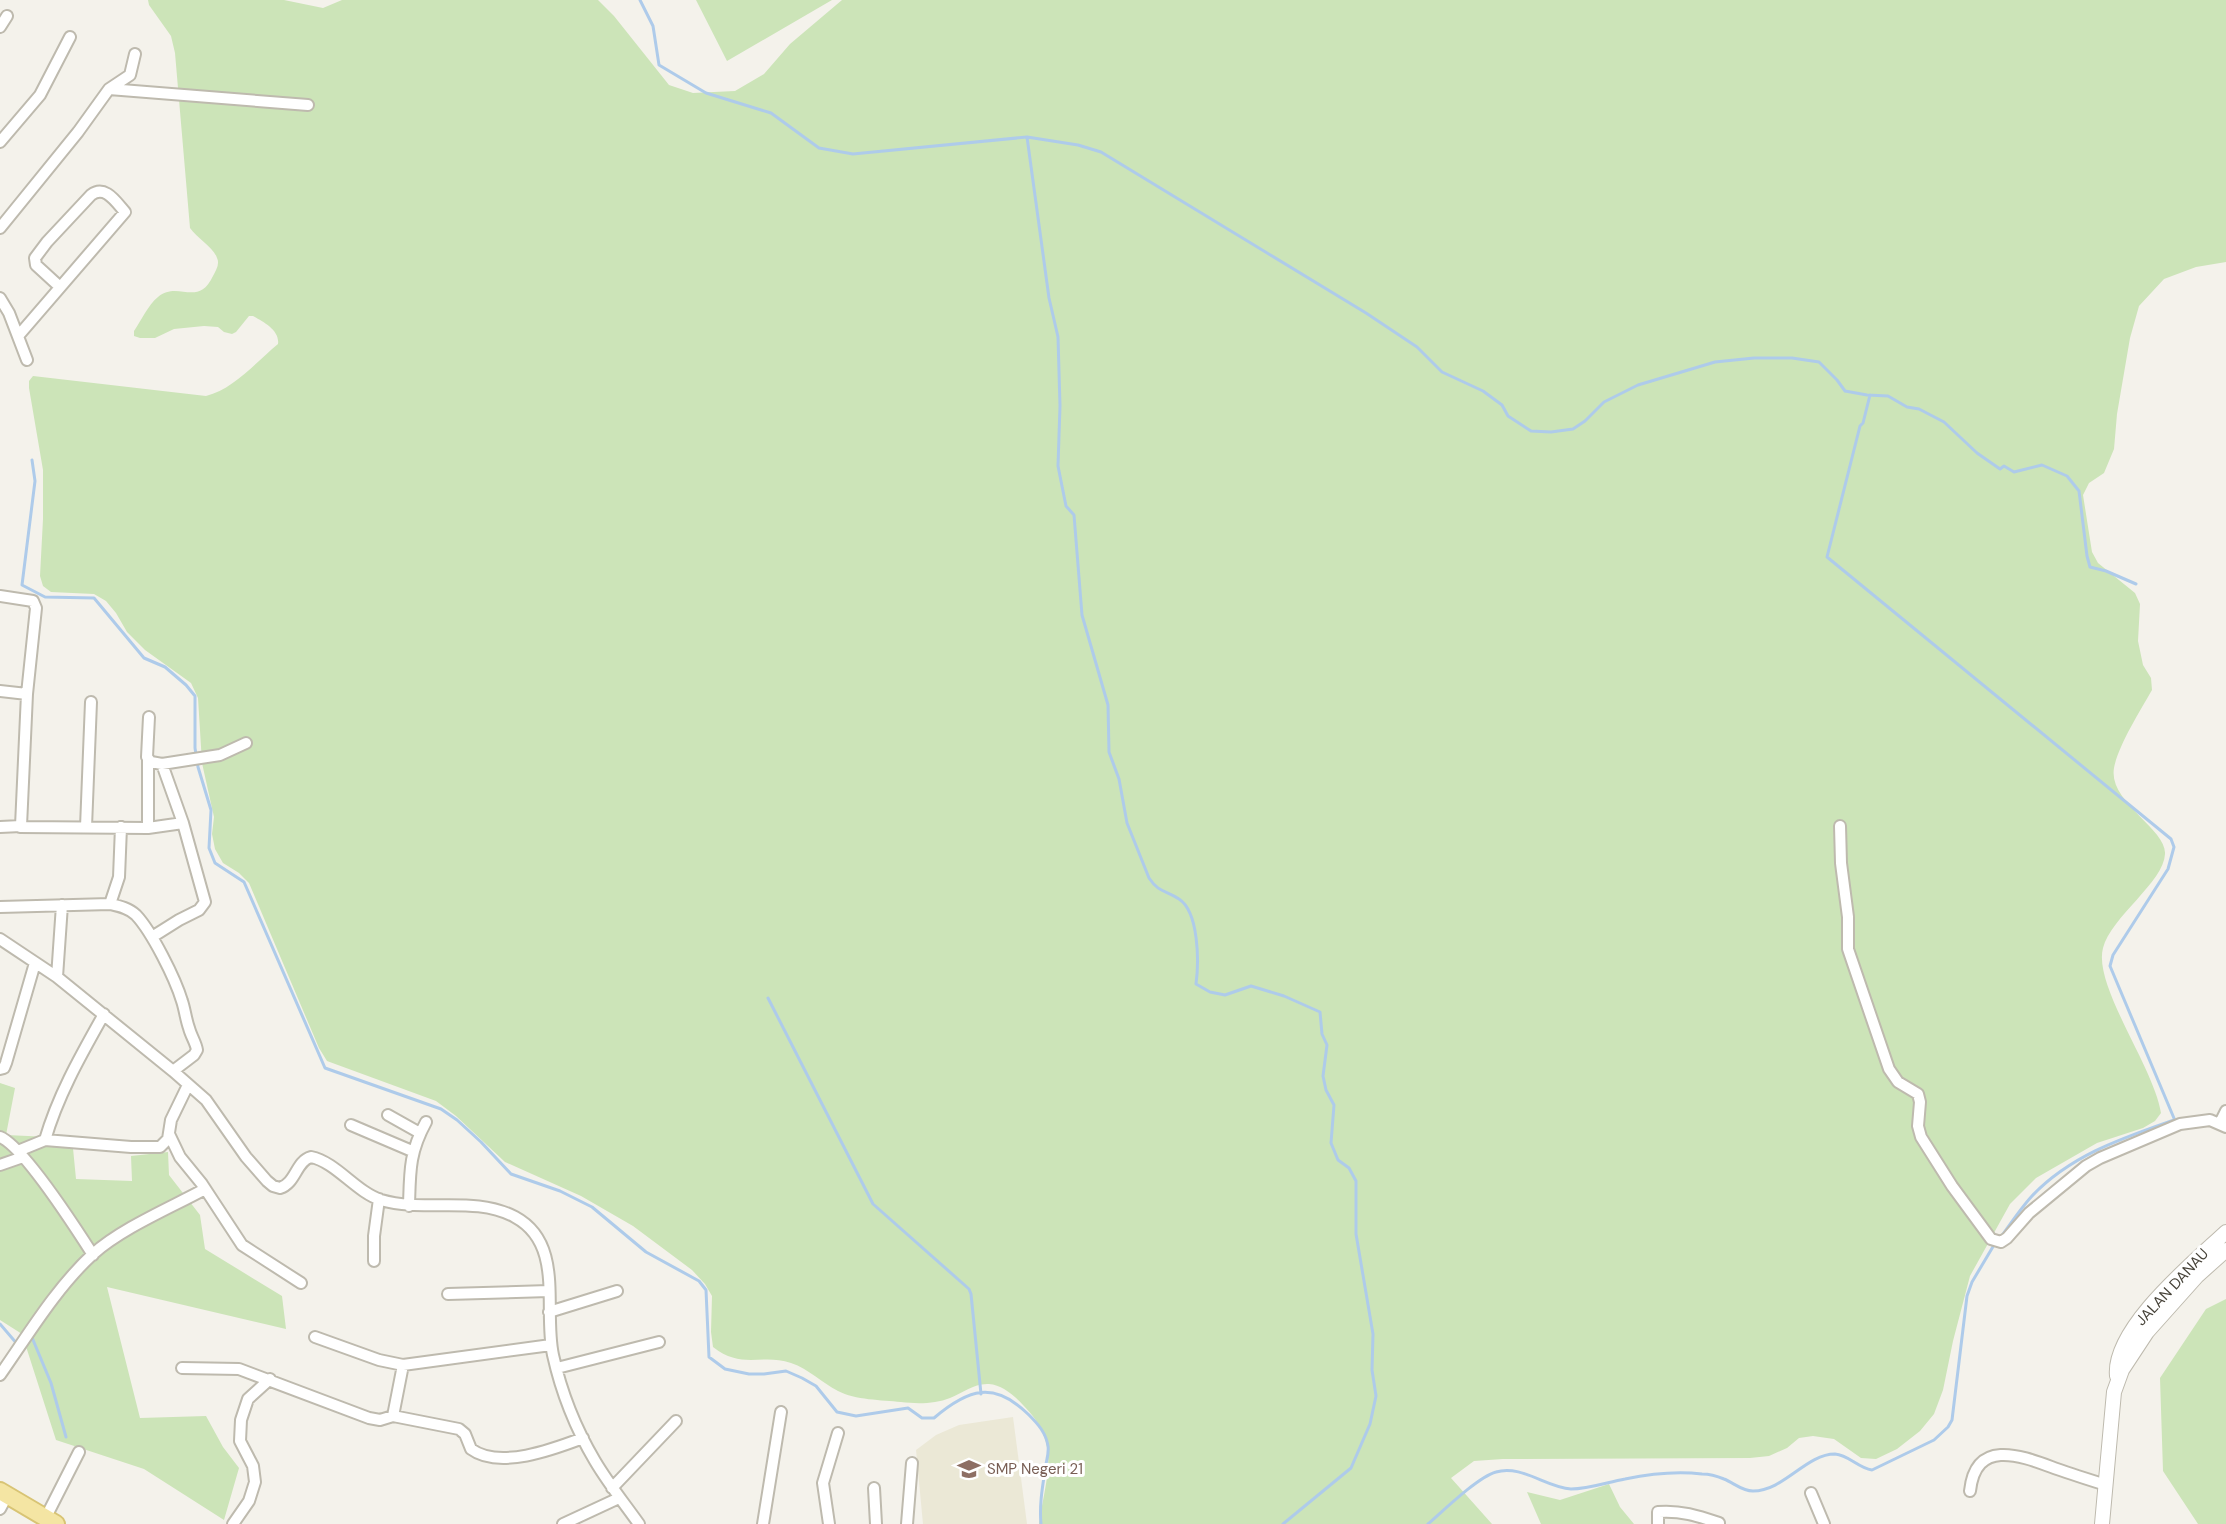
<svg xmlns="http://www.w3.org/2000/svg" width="2226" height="1524" font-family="'DM Sans',sans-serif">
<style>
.education{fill:#ebe8d6}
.green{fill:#cce4b8}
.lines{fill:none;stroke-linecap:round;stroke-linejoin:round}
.stream{stroke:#aecbea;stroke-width:3}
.minor-casing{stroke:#bebaae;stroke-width:14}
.tertiary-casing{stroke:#bebaae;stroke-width:16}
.primary-casing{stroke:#d8c474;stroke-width:20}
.minor{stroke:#fff;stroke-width:10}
.tertiary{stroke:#fff;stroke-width:14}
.primary{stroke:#f4e5a3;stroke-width:16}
.labels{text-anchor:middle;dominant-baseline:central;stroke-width:6;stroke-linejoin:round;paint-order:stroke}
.street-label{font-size:15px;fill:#474339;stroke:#fff}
.education-label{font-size:15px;fill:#785e54;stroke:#fff;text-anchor:start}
</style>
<rect width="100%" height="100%" fill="#f4f2eb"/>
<path class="education" d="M1013 1417 1027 1524H923L916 1450 936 1435 959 1425Z"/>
<path class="green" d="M148 0H284L323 8 342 0H598L614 16 669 85 693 93 735 91 764 74 790 44 842 0H2226V262L2196 267 2164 279 2139 306 2130 338 2117 414 2114 449 2104 473 2089 483 2083 495 2092 552 2098 563 2135 593 2140 604 2138 641 2143 665 2151 678 2152 690C2140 711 2118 746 2114 768 2108 802 2167 829 2165 854 2164 882 2111 917 2103 948 2093 986 2154 1067 2161 1113L2155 1121 2143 1128 2097 1143 2036 1178 2010 1204 1970 1276 1953 1341 1943 1390 1934 1414 1920 1431 1897 1449 1876 1459 1861 1458 1834 1439 1813 1436 1799 1438 1787 1448 1769 1456 1750 1458 1503 1459 1474 1461 1451 1478 1492 1524H1039C1046 1475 1062 1444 1023 1405 1015 1396 1002 1385 989 1384 974 1383 963 1393 950 1398 935 1404 917 1404 901 1402 882 1400 855 1400 838 1391 822 1383 809 1369 791 1363 762 1353 742 1370 713 1347L711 1332 712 1296 705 1284 692 1270 633 1226 581 1196 505 1162 456 1116 436 1101 327 1061 319 1048 249 883 239 873 223 863 215 849 212 834 214 817 202 763 198 698 191 683 145 650 127 632 116 613 106 601 94 594 51 592 43 586 40 576 43 519V470L29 388V381L33 376 206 396C234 389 256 362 278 344 280 330 263 322 253 316H249L236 332 232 334 224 332 218 327 204 326 174 329 155 338H140L134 336V331C141 321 148 305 158 297 178 280 198 308 213 276 216 270 220 264 217 258 214 248 197 238 190 228L175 53 171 36 149 5Z
M696 0H832L727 61Z
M0 1083 15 1088 6 1135 72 1138 76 1179 132 1181 131 1156 168 1152 169 1175 200 1215 205 1249 282 1296 286 1329 107 1287 140 1418 206 1416 223 1447 239 1468 224 1520 144 1469 56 1440 22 1334 0 1320Z
M2226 1299V1524H2198L2163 1471 2160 1378 2206 1309Z
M1609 1484 1620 1507 1634 1524H1541L1527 1492 1560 1500Z"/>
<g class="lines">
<path class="stream" d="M640 0 653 26 659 65 706 93 771 113 819 148 853 154 1027 137 1049 298 1058 337 1060 406 1058 466 1066 506 1074 515 1082 615 1108 705 1109 752 1119 779 1127 823 1149 878C1159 893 1166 890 1179 899 1199 912 1199 962 1196 984L1210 992 1225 995 1251 986 1284 996 1320 1012 1322 1034 1327 1045 1323 1076 1326 1090 1334 1105 1331 1143 1338 1160 1349 1168 1356 1181V1234L1373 1334 1372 1370 1376 1396 1370 1424 1351 1468 1283 1524
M1027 137 1078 145 1101 152 1366 313 1417 347 1442 372 1483 391 1502 405 1508 416 1531 431 1551 432 1573 429 1585 421 1604 402 1638 385 1715 362 1754 358H1792L1819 362 1837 380 1845 391 1867 395 1888 396 1907 407 1919 409 1944 422 1977 453 2000 469 2004 466 2014 472 2042 465 2067 476 2079 491 2087 556 2090 567 2106 571 2136 584
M1870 395 1863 423 1860 426 1827 557 2171 839 2174 847 2168 869 2113 955 2110 966 2176 1123
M32 460 35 481 22 585 45 597 94 598 144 658 165 667 186 685 195 696V748L198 767 211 810 209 848 215 863 244 882 325 1068 441 1109 457 1120 481 1142 511 1174 560 1191 592 1207 646 1252 699 1281 706 1290 709 1357 725 1369 749 1374H764L786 1371 802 1378 816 1386 837 1412 856 1416 908 1408 922 1418H934C968 1389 994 1380 1029 1415 1038 1424 1046 1433 1048 1446 1049 1452 1047 1459 1046 1464 1043 1484 1039 1504 1041 1524
M768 998 873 1204 969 1289 971 1294 981 1394
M2001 1237C2011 1223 2021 1208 2032 1196 2071 1155 2123 1138 2174 1120
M0 1324 18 1345
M31 1335 51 1383 66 1437
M1428 1524C1444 1510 1478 1477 1496 1472 1521 1464 1547 1488 1571 1489 1589 1489 1608 1482 1625 1479 1649 1474 1677 1471 1702 1474 1709 1474 1717 1476 1724 1479 1734 1483 1742 1491 1753 1491 1784 1491 1806 1454 1835 1454 1849 1455 1858 1468 1872 1470L1934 1440 1948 1427 1952 1420 1967 1296 1972 1282 1994 1245"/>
<g class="minor-casing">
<path id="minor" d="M0 27 7 16
M109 89 308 105
M0 142 40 95 70 37
M0 228 78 132 109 89 130 75 135 54
M0 298 9 313 27 360
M19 335 125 212C116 202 105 184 91 195L47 242 35 258 36 265 60 287
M0 596 33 601 36 608 27 694 21 826 0 827
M0 691 27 694
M149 717 147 757 151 762 162 764 220 755 246 743
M1840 826 1841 863 1848 917V949L1889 1069 1898 1082 1918 1094 1920 1102 1918 1126 1921 1137 1952 1186 1991 1239 2001 1242 2007 1238 2029 1213 2086 1166 2100 1158 2180 1124 2210 1120 2226 1127
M20 827 148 828 183 823
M86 827 91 702
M148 828V760
M110 904 119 877 121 827
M0 907 110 904C119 906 129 908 136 915 152 932 175 978 182 1001 185 1010 186 1020 189 1028 191 1036 196 1043 197 1050L194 1055 173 1071
M152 937 179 920 199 910 205 902 183 823 162 764
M0 939 57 977 173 1071 206 1100 246 1157 267 1181 273 1186 280 1188C296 1183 296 1161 311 1157 336 1162 356 1192 381 1200 425 1213 474 1195 515 1217 565 1244 543 1309 553 1355 561 1391 576 1429 595 1461 608 1483 624 1503 639 1524
M57 977 62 905
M0 1069 4 1068 6 1063 35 963
M388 1115 420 1133
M2220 1123 2226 1111
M351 1125 412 1151
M169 1134 180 1157 202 1184 242 1245 301 1283
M0 1137C23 1146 77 1230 93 1255
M45 1140C58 1095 81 1055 104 1014
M18 1151 45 1140 131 1147H160L168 1139 171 1120 188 1085
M0 1165 23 1157
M409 1206C410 1172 409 1153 426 1122
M374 1261V1236L379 1199
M448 1294 549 1291
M549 1312 617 1291
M315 1337 379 1360 403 1365 551 1345
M182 1368 239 1369 369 1418 380 1420 393 1416 403 1365
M557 1368 659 1342
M0 1375C28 1335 56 1288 93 1254 122 1228 170 1208 205 1189
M393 1416 459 1429 465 1434 471 1449C499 1470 554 1449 583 1438
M612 1488 676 1421
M874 1488 876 1524
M1970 1491C1976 1436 2024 1457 2057 1469 2074 1475 2090 1480 2106 1485
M1811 1493 1824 1524
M0 1509 7 1496
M46 1517 79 1452
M233 1524 249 1501 255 1482 253 1466 240 1441 241 1420 248 1399 270 1379
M563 1524 619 1498
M763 1524 781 1412
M829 1524 823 1483 838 1433
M907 1524 912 1463
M1658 1524V1512C1680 1510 1698 1516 1719 1523"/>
</g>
<g class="tertiary-casing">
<path id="tertiary" d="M2117 1376C2112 1329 2194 1262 2226 1232
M2102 1524 2114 1392 2122 1370 2147 1332 2197 1276 2226 1250"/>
</g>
<g class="primary-casing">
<path id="primary" d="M0 1491 56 1524"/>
</g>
<use href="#minor" class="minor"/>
<use href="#tertiary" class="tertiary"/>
<use href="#primary" class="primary"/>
</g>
<defs>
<g id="school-bare" transform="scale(1.8)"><path d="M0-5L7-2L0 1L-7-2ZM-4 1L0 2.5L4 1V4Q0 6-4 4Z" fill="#8d6e63" stroke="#fff" stroke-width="2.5" paint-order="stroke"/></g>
</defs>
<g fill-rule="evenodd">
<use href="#school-bare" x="969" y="1469"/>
</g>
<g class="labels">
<g class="street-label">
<text transform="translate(2172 1287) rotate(-47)">JALAN DANAU</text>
</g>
<g class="education-label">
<text x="987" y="1469">SMP Negeri 21</text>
</g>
</g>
</svg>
